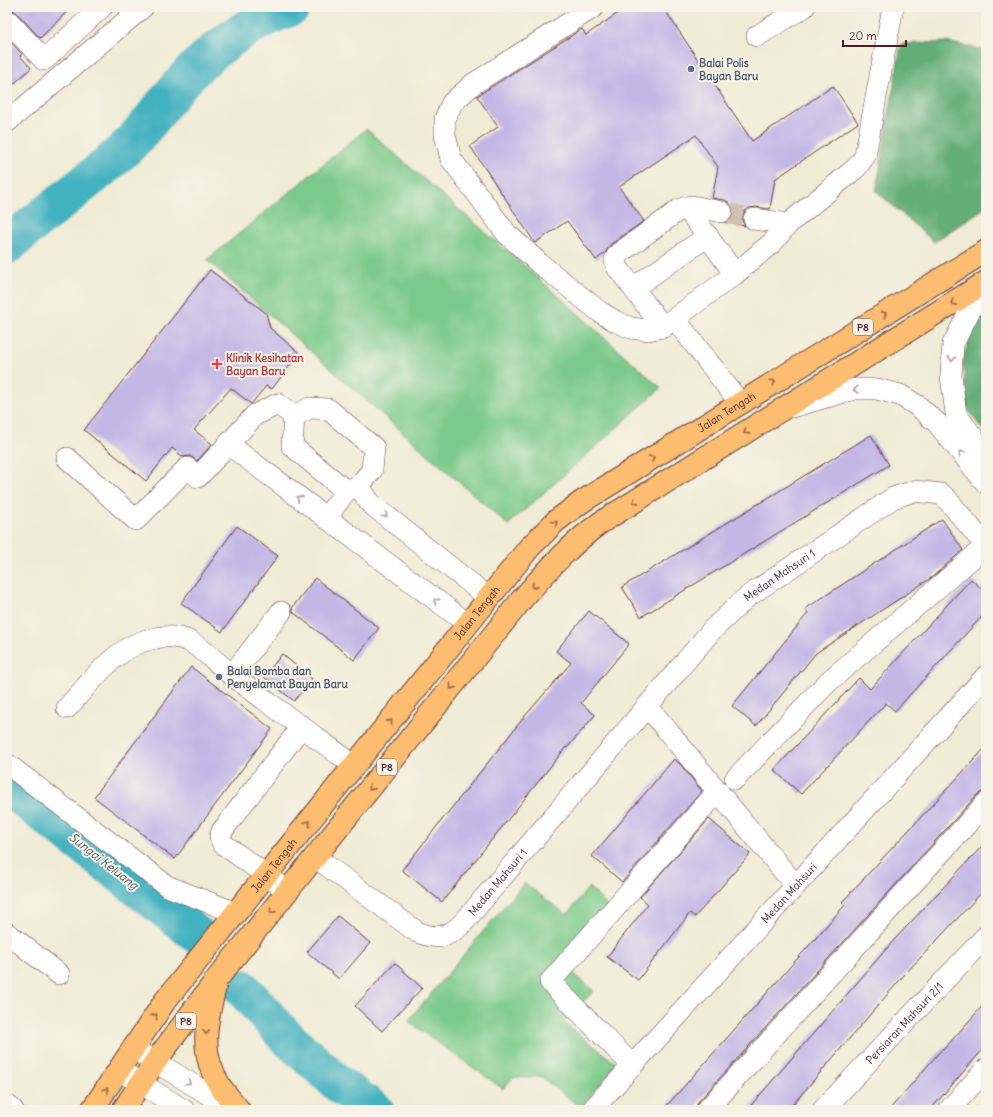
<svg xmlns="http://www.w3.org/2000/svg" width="993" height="1117" font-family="Delius,sans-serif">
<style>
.green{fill:#7bca8b;stroke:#62745b}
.forest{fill:#64ae77;stroke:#576651}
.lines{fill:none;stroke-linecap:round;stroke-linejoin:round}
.river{stroke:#43b1c0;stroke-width:38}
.building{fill:#c3b7e6}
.minor-tunnel{stroke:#cfc2b2;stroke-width:21;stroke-dasharray:21 10;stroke-linecap:butt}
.minor-casing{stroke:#633e44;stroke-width:22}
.major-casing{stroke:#633e44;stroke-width:24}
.minor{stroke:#fff;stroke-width:21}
.major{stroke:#fcbd6f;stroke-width:22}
.oneway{stroke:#9a664a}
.oneway2{stroke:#ae9aa0}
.service-dot{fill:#5c6f8a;stroke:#f7f3e8;stroke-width:1.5}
.health-dot{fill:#e0444e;stroke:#f7f3e8;stroke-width:1.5}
.labels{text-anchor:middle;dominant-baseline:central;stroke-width:4;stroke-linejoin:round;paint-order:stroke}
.shield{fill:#f7f3e8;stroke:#7e5f64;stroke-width:1}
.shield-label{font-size:10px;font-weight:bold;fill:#4a1f2b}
.service-label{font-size:11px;font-weight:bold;fill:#4e5e75;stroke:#f7f3e8;text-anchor:start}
.health-label{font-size:11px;font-weight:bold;fill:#be3a42;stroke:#f7f3e8;text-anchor:start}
.street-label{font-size:11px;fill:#4a1f2b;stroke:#f7f3e8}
.water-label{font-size:12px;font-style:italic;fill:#475967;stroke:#f7f3e8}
</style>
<rect width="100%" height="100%" fill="#f7f3e8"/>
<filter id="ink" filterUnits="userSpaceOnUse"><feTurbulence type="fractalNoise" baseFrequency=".025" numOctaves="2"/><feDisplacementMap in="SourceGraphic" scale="8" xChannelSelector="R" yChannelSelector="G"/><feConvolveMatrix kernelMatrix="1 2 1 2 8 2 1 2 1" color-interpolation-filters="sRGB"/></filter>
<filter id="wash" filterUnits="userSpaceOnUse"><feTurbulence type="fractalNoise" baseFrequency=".012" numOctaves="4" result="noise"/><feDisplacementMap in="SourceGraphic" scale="16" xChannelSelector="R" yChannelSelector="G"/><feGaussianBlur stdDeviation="0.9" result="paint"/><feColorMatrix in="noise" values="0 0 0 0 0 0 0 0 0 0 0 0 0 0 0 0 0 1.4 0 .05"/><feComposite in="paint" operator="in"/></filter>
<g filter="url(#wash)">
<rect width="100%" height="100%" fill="#f0ebd4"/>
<path class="green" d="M366 129 529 270 661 388 508 525 207 260Z
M524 883 567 915 589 887 609 908 563 964 594 991 563 1022 617 1064 580 1107 540 1076 529 1078 513 1077 503 1089 408 1021Z"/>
<path class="forest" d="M946 42 985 50 986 49V207L934 242 876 191 901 44Z
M986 308V434L967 408 963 359 978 313Z"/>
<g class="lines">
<path class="river" d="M7 246C46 211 90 182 128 146 148 126 164 102 183 81 212 48 251 22 292 7
M7 786 200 937
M242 988 286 1037 341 1086 375 1110"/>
</g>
<g id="blocks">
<path class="building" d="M7 7H72L40 38 16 12 11 9 7 8Z
M627 7H663L752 141 833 86 858 123 775 179 770 209 756 207 749 208 745 211 742 217 743 223 745 226 727 223 731 220 734 215 733 208 730 203 725 200 712 198 718 167 696 135 619 187 644 221 611 244 605 253 596 260 567 221 535 243 470 146 498 127 477 96 582 29 586 35Z
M7 38 22 54 20 56 31 68 7 90Z
M210 270 266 313 270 328 299 353 272 389 266 386 251 404 231 388 194 430 212 444 197 461 190 456 183 457 172 448 146 481 84 430Z
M871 435 889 465 641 617 622 587Z
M942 519 963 550 931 578 816 653 756 726 732 706 808 613 805 609Z
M237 526 278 556 222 632 181 603Z
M315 578 379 628 354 660 293 612 292 608Z
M971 579 986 593V612L895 711 886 703 801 794 774 770 859 678 870 689Z
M589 611 629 644 581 703 595 715 567 748 566 747 442 902 402 870 525 716 571 663 556 651Z
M282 654 312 679 294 701 264 677Z
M191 667 272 729 175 859 94 797Z
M986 747V791L982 792 977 795 698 1102 695 1110H663L845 905 842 902Z
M674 759 680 764 702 791 622 882 592 856Z
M709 819 750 854 695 917 690 913 638 980 607 957 648 904 640 897Z
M986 842V888L905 974 788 1110H747L894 940Z
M338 916 370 943 339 979 307 952Z
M395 963 422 988 382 1031 355 1006Z
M986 1002V1046L930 1110H889L943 1048 944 1049Z"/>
</g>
</g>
<g filter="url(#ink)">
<use href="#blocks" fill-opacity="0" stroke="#633e44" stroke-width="1"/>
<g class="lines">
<path class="minor-tunnel" d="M722 212 754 219"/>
<g class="minor-casing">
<g id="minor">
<path d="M594 7 473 84 452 103 445 119V135L451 159 507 234 539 263 600 312 617 322 631 328 648 330 663 327 735 274 773 242 788 224 856 168 865 156 893 7"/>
<path d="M7 20 44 60 102 7"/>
<path d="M757 36 804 7"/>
<path d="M7 122 143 7"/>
<path d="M686 207 692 206 722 212"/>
<path d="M754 219 788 224"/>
<path d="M983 285 953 344 951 376 956 414 986 455"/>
<path d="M633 288 708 236"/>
<path d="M675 319 740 403"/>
<path d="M663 327 617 267 615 260 618 254 679 210 686 207 735 274"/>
<path d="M792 407 855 389H877L900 395 918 406 937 423 986 483"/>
<path d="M294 416 310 408 328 409 374 448 372 470 359 486 347 490"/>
<path d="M228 444 468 624"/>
<path d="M67 458 136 520 187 468 198 477 255 415 278 404 294 416 292 446 346 491 326 518"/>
<path d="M359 486 370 503 489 598"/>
<path d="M232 675 281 612"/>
<path d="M648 707 795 885"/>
<path d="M67 708C92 681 117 644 156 638 166 636 179 637 189 641 205 650 218 664 232 675 272 706 314 736 355 766"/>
<path d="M7 764 167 886 236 913"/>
<path d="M735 779 828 682 986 546"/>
<path id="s1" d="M315 857 417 932C438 940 447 938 463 923L712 630 747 597 893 498 914 491 941 494 946 498 986 546"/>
<path d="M288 891 223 844 220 837 222 831 302 726"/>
<path d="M7 933 59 974"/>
<path d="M133 1048 234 1110"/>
<path d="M632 1065 550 982 718 791"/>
<path d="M119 1070 184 1110"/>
<path d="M7 1105 13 1110"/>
<path id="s2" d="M592 1110 986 676"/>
<path d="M707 1110 986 803"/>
<path id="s3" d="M823 1110 986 936"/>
<path d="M949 1110 986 1069"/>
</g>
</g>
<g class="major-casing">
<g id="major">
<path d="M215 987C206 1022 199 1053 220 1086 225 1094 233 1102 239 1110"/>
<path id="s4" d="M92 1110 165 1001 529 548 556 521 583 501 986 251"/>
<path d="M123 1110 155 1062 216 980 523 598C548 570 570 545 600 523L986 282"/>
</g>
</g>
<use href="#minor" class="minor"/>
<use href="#major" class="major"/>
</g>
<defs><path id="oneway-chevron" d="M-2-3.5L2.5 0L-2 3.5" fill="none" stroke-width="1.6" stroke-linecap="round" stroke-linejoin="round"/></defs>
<g class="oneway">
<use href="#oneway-chevron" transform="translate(953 303) rotate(148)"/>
<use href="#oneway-chevron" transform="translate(884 314) rotate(-32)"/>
<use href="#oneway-chevron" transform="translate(773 382) rotate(-32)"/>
<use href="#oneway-chevron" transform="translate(746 432) rotate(148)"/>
<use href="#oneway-chevron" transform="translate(652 458) rotate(-32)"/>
<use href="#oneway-chevron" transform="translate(635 501) rotate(148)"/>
<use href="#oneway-chevron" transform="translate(555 523) rotate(-42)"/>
<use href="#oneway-chevron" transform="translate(534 586) rotate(132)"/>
<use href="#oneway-chevron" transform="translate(452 687) rotate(129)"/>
<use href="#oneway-chevron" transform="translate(390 722) rotate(-51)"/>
<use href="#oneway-chevron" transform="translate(371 788) rotate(129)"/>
<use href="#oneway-chevron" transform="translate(308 823) rotate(-51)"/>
<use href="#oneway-chevron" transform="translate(272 911) rotate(129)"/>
<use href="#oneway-chevron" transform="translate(155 1016) rotate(-55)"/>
<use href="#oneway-chevron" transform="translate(206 1032) rotate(96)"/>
<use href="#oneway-chevron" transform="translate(106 1090) rotate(-56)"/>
</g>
<g class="oneway2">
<use href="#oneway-chevron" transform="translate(952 359) rotate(95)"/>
<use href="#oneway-chevron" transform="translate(856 390) rotate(174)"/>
<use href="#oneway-chevron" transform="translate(961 453) rotate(-129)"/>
<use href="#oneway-chevron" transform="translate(299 498) rotate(-143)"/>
<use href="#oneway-chevron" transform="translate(385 515) rotate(39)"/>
<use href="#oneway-chevron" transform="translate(436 601) rotate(-143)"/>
<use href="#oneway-chevron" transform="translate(188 1082) rotate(31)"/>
</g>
</g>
<g class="service-dot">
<circle cx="691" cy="69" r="4"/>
<circle cx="219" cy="677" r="4"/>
</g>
<path class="health-dot" d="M215 358h4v4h4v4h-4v4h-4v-4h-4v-4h4z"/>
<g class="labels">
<g class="shield">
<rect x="853" y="319" width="20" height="16" rx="3"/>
<rect x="377" y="759" width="20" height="16" rx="3"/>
<rect x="176" y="1013" width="20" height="16" rx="3"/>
</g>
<g class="shield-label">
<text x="863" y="327">P8</text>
<text x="387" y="767">P8</text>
<text x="186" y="1021">P8</text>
</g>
<g class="service-label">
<text x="699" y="63">Balai Polis<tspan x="699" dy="13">Bayan Baru</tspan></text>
<text x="227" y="671">Balai Bomba dan<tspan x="227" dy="13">Penyelamat Bayan Baru</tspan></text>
</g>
<g class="health-label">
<text x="226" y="358">Klinik Kesihatan<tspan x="226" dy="13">Bayan Baru</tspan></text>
</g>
<g class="street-label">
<text stroke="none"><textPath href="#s4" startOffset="953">Jalan Tengah</textPath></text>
<text stroke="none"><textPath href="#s1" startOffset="649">Medan Mahsuri 1</textPath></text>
<text stroke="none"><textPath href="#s4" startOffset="629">Jalan Tengah</textPath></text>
<text stroke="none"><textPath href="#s4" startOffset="305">Jalan Tengah</textPath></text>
<text stroke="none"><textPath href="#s1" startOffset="231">Medan Mahsuri 1</textPath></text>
<text stroke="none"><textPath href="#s2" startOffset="293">Medan Mahsuri</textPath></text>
<text stroke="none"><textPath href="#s3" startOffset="119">Persiaran Mahsuri 2/1</textPath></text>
</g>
<g class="water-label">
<text transform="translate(104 861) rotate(38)">Sungai Keluang</text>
</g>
</g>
<rect width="993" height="1117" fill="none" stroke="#f7f3e8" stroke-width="24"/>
<path d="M843 40v6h63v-6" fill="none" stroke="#4a1f2b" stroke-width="2"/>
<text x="849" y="40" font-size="12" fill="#4a1f2b" stroke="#f7f3e8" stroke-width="3" paint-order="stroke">20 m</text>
</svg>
